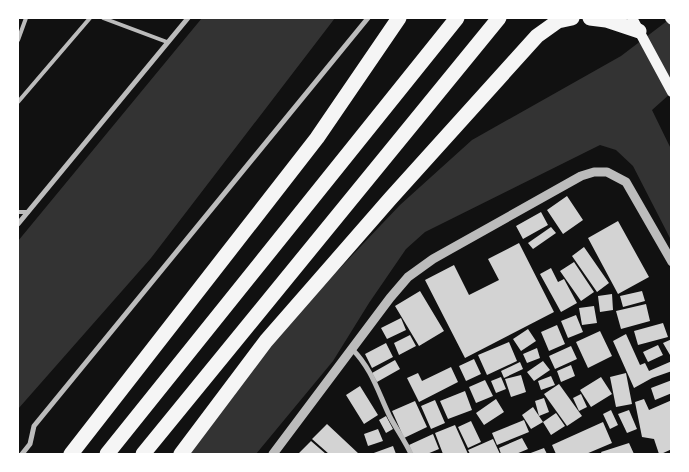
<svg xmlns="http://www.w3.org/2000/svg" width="689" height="472" font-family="'Public Sans',sans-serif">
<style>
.water{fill:#333}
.building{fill:#d3d3d3}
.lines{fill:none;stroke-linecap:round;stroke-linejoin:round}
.service{stroke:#bcbcbc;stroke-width:4}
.minor{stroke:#bcbcbc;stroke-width:5}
.tertiary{stroke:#bcbcbc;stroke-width:9}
.secondary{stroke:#f5f5f5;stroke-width:10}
.motorway{stroke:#f5f5f5;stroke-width:15}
</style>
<rect width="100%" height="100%" fill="#111"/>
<path class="water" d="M202 18H335L151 258 18 409V241Z
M671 18V93L652 110 671 149V240L633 166 616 150 600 145 425 232 406 249 369 303 333 361 256 454H181L285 326 400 205 472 140 621 56Z"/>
<path class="building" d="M567 196 583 220 563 234 547 210Z
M541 212 548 225 523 239 516 226Z
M618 221 649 277 618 294 588 238Z
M551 227 556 233 533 249 528 243Z
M519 243 554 312 465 358 425 280 454 265 469 295 499 280 488 259Z
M584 247 609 283 597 292 572 256Z
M574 262 594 292 581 301 560 271Z
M551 268 558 282 564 279 577 303 561 312 540 274Z
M420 291 444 331 419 346 395 306Z
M642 291 645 301 623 307 620 296Z
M612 294 613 310 600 312 598 296Z
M646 304 650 321 621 329 616 311Z
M594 306 597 323 582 325 579 308Z
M576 315 583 332 568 338 561 321Z
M401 318 406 330 387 339 381 328Z
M663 323 668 337 638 345 634 331Z
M557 325 565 344 549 351 541 332Z
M528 329 536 341 521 351 513 339Z
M600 331 612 356 588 368 576 342Z
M626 334 640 365 645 363 649 371 672 361V371L652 378 634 388 613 341Z
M410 335 416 346 399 355 394 343Z
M672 339V354L670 355 663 343Z
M509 342 517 361 487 375 478 355Z
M386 343 393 357 372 368 365 354Z
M658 345 663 355 648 362 643 352Z
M571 346 577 359 555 369 549 356Z
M537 348 540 358 527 363 523 354Z
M474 359 481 374 466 381 459 366Z
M395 360 400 369 377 382 372 373Z
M543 361 550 370 534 381 527 372Z
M520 362 523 369 504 378 501 371Z
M571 365 575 376 561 382 557 371Z
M451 367 458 382 419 402 407 378 418 373 422 381Z
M626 373 632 404 616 407 610 377Z
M521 375 526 392 511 397 505 379Z
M551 376 555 385 541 390 538 381Z
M501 377 506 389 496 393 491 381Z
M601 377 612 394 591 407 580 390Z
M485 380 493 396 476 403 469 387Z
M672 380V393L655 400 651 388Z
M559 384 582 416 567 426 544 394Z
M360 386 378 415 364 424 346 395Z
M465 391 472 410 448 419 440 401Z
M581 394 587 407 579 411 573 398Z
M544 398 549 412 539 416 535 401Z
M496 399 504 412 484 425 476 413Z
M644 399 649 410 672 400V449L661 454H659L654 439 642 437 635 402Z
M435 400 445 423 431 429 421 406Z
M415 401 427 427 404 438 392 411Z
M533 407 543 422 531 429 522 415Z
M611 410 618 425 610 429 603 414Z
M629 410 637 429 627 433 618 414Z
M556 413 565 426 551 435 543 422Z
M386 416 393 429 386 433 379 420Z
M524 420 529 432 497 445 492 433Z
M471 421 481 442 468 448 458 427Z
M603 422 612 443 586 454H556L552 445Z
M327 424 359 454H329L312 439Z
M455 425 468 454H443L435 433Z
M378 429 383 441 368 446 364 434Z
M433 434 439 449 427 454H413L409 445Z
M522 438 528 449 516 454H501L499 448Z
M493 439 500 454H470L468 450Z
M311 441 326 454H298Z
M629 443 634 454H602L601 452Z
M393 446 396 454H371Z
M544 448 547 454H528Z"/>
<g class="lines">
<path class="service" d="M103 18 167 42
M18 40 26 18
M18 102 90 18
M18 212H28"/>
<path class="minor" d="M18 224 188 18
M352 349C372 369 378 392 390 417 397 430 405 441 411 454
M22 454 30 444 34 426 368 18"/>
<path class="tertiary" d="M273 454 390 298 408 277 433 259 581 176 594 172H607L626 182 672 262"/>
<path class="secondary" d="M632 18 672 92
M670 18 672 20"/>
<path class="motorway" d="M590 18 606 20 639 31
M71 454 317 138 399 18
M107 454 457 18
M143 454 499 18
M181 454 266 341 390 199 537 36 558 21 572 18"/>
</g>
<rect width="689" height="472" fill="none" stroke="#ffffff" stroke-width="38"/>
</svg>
